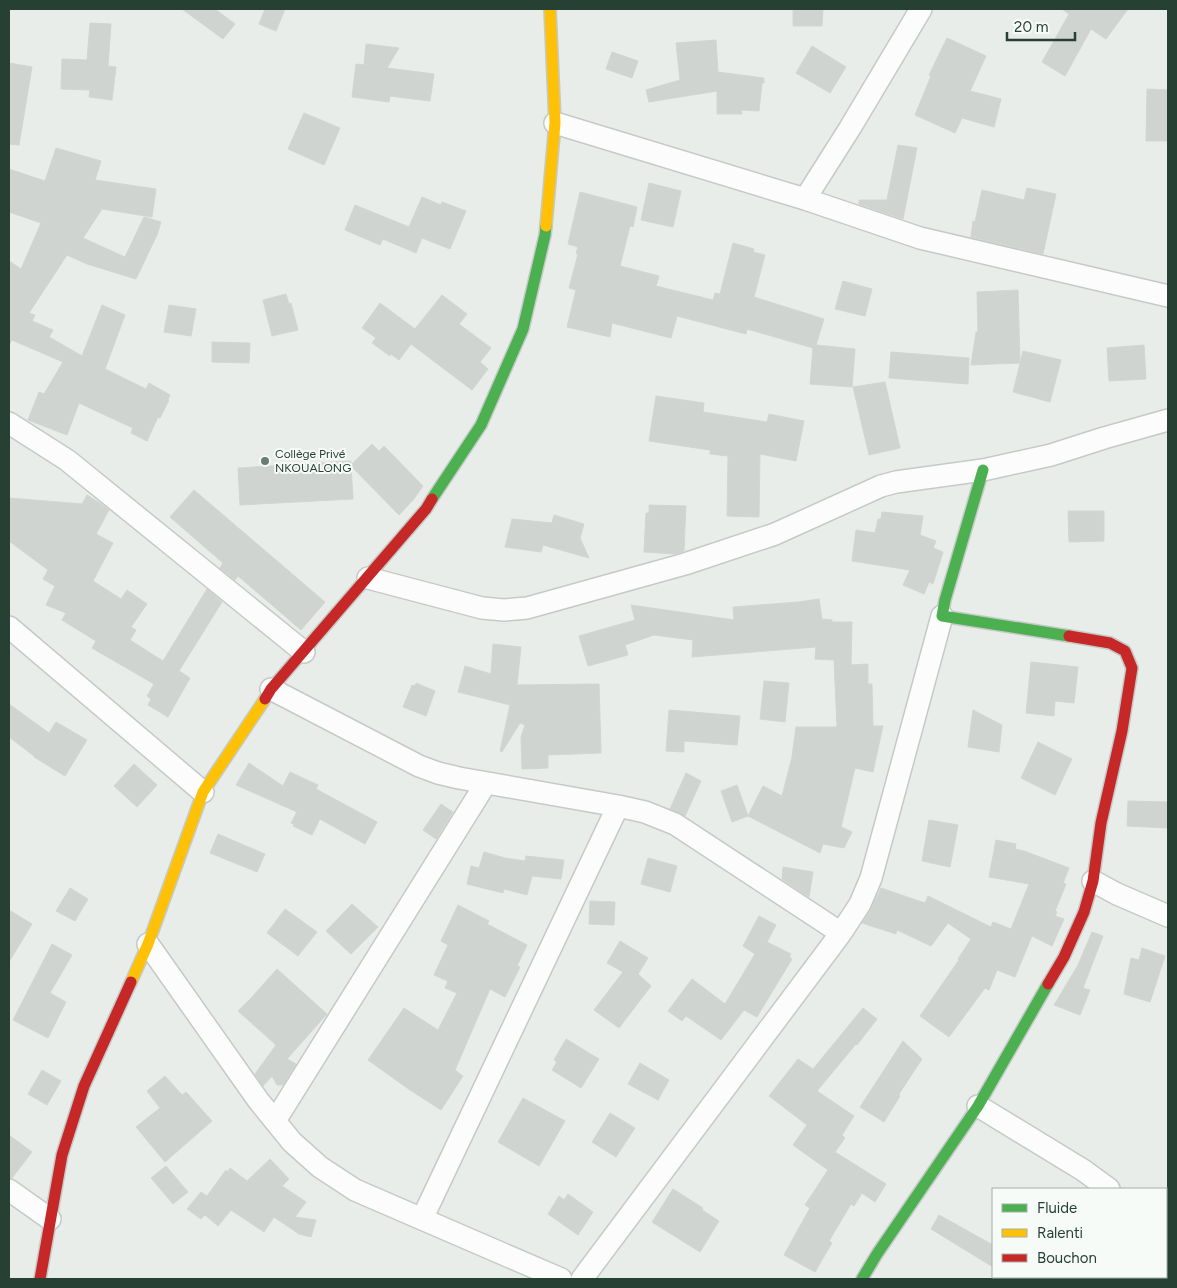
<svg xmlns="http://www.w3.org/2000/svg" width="1177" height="1288" font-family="Figtree,sans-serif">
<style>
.building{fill:#cfd4d1;stroke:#d1d6d3}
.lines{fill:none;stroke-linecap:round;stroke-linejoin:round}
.street-casing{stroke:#c5cac7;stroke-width:24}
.fast-casing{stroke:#c4cac7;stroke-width:14}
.slow-casing{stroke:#c4cac7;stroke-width:14}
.jam-casing{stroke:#c4cac7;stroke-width:14}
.street{stroke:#fcfcfc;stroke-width:21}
.fast{stroke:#4caf50;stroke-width:11}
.slow{stroke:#ffc107;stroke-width:11}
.jam{stroke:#c62828;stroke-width:11}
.poi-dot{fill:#6a7d74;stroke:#f7fbf8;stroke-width:2}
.labels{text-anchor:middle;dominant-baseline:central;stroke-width:4;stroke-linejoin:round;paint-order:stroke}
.poi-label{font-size:12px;fill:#264034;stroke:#f7fbf8;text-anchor:start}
</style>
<rect width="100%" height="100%" fill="#e8edea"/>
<path class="building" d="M182 9H215L235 24 223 39Z
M265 9H285L276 31 259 24Z
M793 9H823L822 26H793Z
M1062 9H1128L1106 39 1091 29 1065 76 1042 62 1069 14Z
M90 23 111 24 108 66 116 67 112 100 89 97 90 90 61 89 62 59 87 60Z
M947 38 986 56 970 91 1001 99 994 127 962 118 955 133 915 115 931 76 929 75Z
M716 40 718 72 764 78V83H762L759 111 741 110 742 114H717V91L649 102 646 90 680 80 676 43Z
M366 44 399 48 387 68 434 74 430 101 390 96 389 102 352 97 356 64 364 65Z
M812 46 846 67 830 93 796 73Z
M612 52 638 61 632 78 606 69Z
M9 63 32 67 19 145 9 144Z
M1147 89 1168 90V141H1146Z
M304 113 340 128 324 165 288 149Z
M898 145 917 148 903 219 859 204V200H887Z
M56 148 101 161 95 180 156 189 152 217 102 209 83 238 125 257 144 217 161 222 157 235 136 279 87 264 67 255 29 313 35 315 32 321 53 330 49 337 82 356 102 305 125 315 105 369 146 389 149 383 170 395 168 399 169 400 160 418 158 417 147 441 131 433 133 428 79 403 67 435 28 420 39 392 44 394 63 362 12 340 9 345V261L21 269 41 223 9 212V169L45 181Z
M649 183 681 191 673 227 641 220Z
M1027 188 1056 194 1043 254 971 237 973 221 975 222 982 190 1024 200Z
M580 192 637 207 633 227 630 226 620 266 659 276 656 286 713 300 715 293 720 294 733 243 754 249 753 252 765 255 754 297 824 319 816 345 855 349 852 387 810 384 813 348 747 329 746 334 677 316 671 338 612 323 610 337 567 327 576 290 569 288 578 254H576L578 247 568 244Z
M422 197 441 205 442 202 466 211 450 249 422 238 416 253 383 239 380 245 345 230 355 205 409 227Z
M843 281 872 289 865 316 835 309Z
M1018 290 1020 363 971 365 976 332H978L977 292Z
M286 294 289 304 291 303 298 330 272 336 263 300Z
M442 295 467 314 459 324 491 348 480 362 488 369 472 390 411 344 399 360 391 354 390 356 372 343 376 338 362 328 380 303 415 329Z
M169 305 196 309 191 336 164 332Z
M212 342 250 343 249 363 212 362Z
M1144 345 1146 379 1109 381 1107 348Z
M1023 351 1061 360 1050 402 1013 392Z
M891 352 969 358 968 384 889 378Z
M885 382 900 448 869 455 853 387Z
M656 396 704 403 703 412 767 422 769 414 804 421 796 461 760 454 759 517 727 516 728 456 710 454V450L649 441Z
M372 444 379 451 384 446 423 486 413 500 399 515 351 466 353 499 240 505 238 468 351 461V465Z
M194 490 325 602 301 630 238 576 235 580 220 568 223 563 170 517Z
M87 495 101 504 109 510 96 534 113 543 93 581 121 599 127 590 147 604 131 627 136 630 130 640 163 661 207 589 222 602 179 671 190 678 168 717 148 705 151 699 147 696 154 684 92 648 96 641 62 620 66 613 46 605 55 586 43 579 48 570 9 541V498L82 504Z
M649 505 686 506 684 551 675 554 644 552 646 513H649Z
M1068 511H1104V541L1069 542Z
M882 512 923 516 920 535 936 541 933 548 943 552 933 584 929 582 924 594 903 585 910 570 852 561 856 530 875 533 878 519H881Z
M554 515 584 524 580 538 589 558 543 545 541 552 505 547 512 519 552 523Z
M819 599 822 619 832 620V622H852L851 665 868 664V684H872L873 726H883L873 772 855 768 841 827 852 832 844 848 823 844 820 853 748 816 763 786 782 796 792 757 796 727H837L834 660 815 659 816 647 692 657 693 640 654 635 625 645 628 655 588 666 579 636 635 620 631 605 734 620 733 607 798 602Z
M493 644 521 647 517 685 599 684 601 753 548 755V768L522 769 521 737 525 725 520 723 502 752 500 751 510 705 458 692 465 666 491 674Z
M1031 662 1078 667 1074 703 1055 701 1054 716 1026 713Z
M764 681 789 683 785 722 760 719Z
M416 683 435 691 426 716 403 707 412 685 415 686Z
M9 704 49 733 56 722 87 740 65 776 34 757V756L9 737Z
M669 710 740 716 737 745 684 741V752L666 751Z
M973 710 1002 725 999 752 968 747Z
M1038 742 1072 759 1055 795 1021 778Z
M249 763 283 786 290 772 318 785 316 789 377 822 365 844 320 819 312 835 293 826 294 824 291 823 297 812 236 785Z
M134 764 157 785 137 807 114 786Z
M686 773 701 781 685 816 670 809Z
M737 785 748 816 732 822 721 791Z
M1128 801 1168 802V828L1127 826Z
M441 804 453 812 436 839 423 830Z
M929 820 958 825 950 867 922 861Z
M218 834 265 854 257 872 210 853Z
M996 840 1016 844 1015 849 1024 851 1069 868 1063 883 1066 884 1055 911 1057 912 1055 916 1064 919 1052 946 1032 936 1015 977 997 970 989 990 985 988 949 1037 920 1016 959 960 958 959 971 939 948 923 931 946 897 930 896 934 862 923 871 909 881 888 925 903 928 896 991 927 993 922 1011 929 1029 884 989 877Z
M484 852 505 858 525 861 526 856 564 860 561 879 532 876 527 895 504 889 503 893 467 884 471 866 479 868Z
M648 858 677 866 670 892 641 884Z
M783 867 813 872 809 897 782 879Z
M70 888 88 899 75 921 56 911Z
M590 901 615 902 614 925 589 924Z
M352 904 378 927 351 954 326 931Z
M458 905 489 921 487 924 527 945 517 966 520 967 505 997 490 989 455 1070 463 1076 441 1110 410 1090 368 1060 404 1008 438 1030 457 993 445 988 448 981 434 975 448 945 441 941Z
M285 909 317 932 298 956 267 933Z
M9 910 32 924 9 962Z
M759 916 776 925 767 942 791 954 789 957 792 959 757 1017 744 1010 721 1040 686 1016 682 1021 668 1011 692 979 725 1004 755 954 743 946Z
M1092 932 1103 936 1083 988 1090 990 1080 1015 1054 1005 1078 965Z
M620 941 648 958 638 974 651 986 619 1028 594 1010 623 972 607 963Z
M52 944 72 955 50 993 66 1002 48 1038 13 1020Z
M1142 948 1165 956 1150 1002 1124 994 1131 958 1139 960Z
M277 969 327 1014 287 1059 296 1064 283 1085H277L272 1076 263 1086 255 1074 276 1045 238 1011 252 997Z
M863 1008 877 1019 857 1045 856 1044 817 1091 854 1116 842 1135 845 1138 835 1152 886 1184 875 1202 862 1193 854 1206 851 1204 829 1241 832 1243 815 1272 784 1255 810 1208 805 1205 828 1170 793 1145 807 1125 769 1096 798 1059 813 1069Z
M566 1039 599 1059 581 1088 552 1070 557 1062 554 1060Z
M903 1041 922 1059 899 1094 900 1096 884 1122 860 1107Z
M640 1063 669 1080 658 1100 628 1084Z
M42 1070 61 1081 47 1105 28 1094Z
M165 1076 182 1095 186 1092 212 1121 165 1162 136 1127 160 1108 147 1091Z
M523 1098 565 1121 539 1166 498 1142Z
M610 1113 635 1128 616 1157 592 1142Z
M9 1135 32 1152 12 1178H9Z
M270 1159 289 1179 282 1186 306 1202 295 1217 316 1220 311 1237 299 1234 274 1217 264 1232 231 1210 218 1226 205 1215 201 1219 187 1209 201 1192 207 1196 226 1170 228 1172 230 1168 247 1181Z
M166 1166 188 1192 173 1204 151 1178Z
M673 1189 703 1208 702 1210 719 1221 700 1252 652 1222Z
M568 1194 593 1212 578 1235 548 1214 559 1196 564 1200Z
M939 1215 993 1245V1267L931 1229Z"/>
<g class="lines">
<g class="street-casing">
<path id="street" d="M555 123 805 199 920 238 1168 296
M805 199 850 128 921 9
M9 423 67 460 304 652
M368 578 482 608 504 610 527 608 685 564 775 534 881 486 896 482 983 470 1051 455 1104 438 1168 420
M9 627 203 792
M271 689 419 766 438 773 459 778 618 806 645 812 675 824 841 933
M1093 881 1117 894 1168 916
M148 944 258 1100 292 1142 320 1167 355 1190 561 1279
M978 1106 1083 1170 1109 1189
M275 1121 486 783
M9 1190 50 1219
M422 1219 618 806
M1166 1231 1168 1233
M1166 1258 1168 1255
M582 1279 841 933 860 904 871 878 942 616
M1150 1279 1152 1277"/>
</g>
<g class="fast-casing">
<path id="fast" d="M983 470 945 600 942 616 1069 636
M432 499 481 425 523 329 545 235 546 226
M862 1279 877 1254 978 1106 1048 984"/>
</g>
<g class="slow-casing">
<path id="slow" d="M546 226 555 123 550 9
M131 982 148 944 203 792 265 699"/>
</g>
<g class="jam-casing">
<path id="jam" d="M265 699 271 689 426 509 432 499
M1048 984 1064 957 1084 912 1093 881 1101 823 1122 731 1132 668 1125 651 1110 643 1069 636
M40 1279 62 1155 84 1086 131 982"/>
</g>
<use href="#street" class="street"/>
<use href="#fast" class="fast"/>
<use href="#slow" class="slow"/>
<use href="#jam" class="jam"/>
</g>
<circle class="poi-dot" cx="265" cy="461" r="5"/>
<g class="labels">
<g class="poi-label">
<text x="275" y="454">Collège Privé<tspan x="275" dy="14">NKOUALONG</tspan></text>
</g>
</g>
<rect width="1177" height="1288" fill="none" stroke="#264034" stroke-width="20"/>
<rect x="992" y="1188" width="175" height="90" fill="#f7fbf8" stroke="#a3b0aa"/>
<rect x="1002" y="1204" width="25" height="8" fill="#4caf50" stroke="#a3b0aa"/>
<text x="1037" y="1213" font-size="15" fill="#264034">Fluide</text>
<rect x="1002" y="1229" width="25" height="8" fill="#ffc107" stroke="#a3b0aa"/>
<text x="1037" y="1238" font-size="15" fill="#264034">Ralenti</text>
<rect x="1002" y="1254" width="25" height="8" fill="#c62828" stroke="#a3b0aa"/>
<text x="1037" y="1263" font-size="15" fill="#264034">Bouchon</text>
<path d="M1007 32v8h68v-8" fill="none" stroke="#264034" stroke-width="2.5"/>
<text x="1014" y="32" font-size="15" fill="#264034" stroke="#f7fbf8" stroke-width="4" paint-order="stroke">20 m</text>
</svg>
